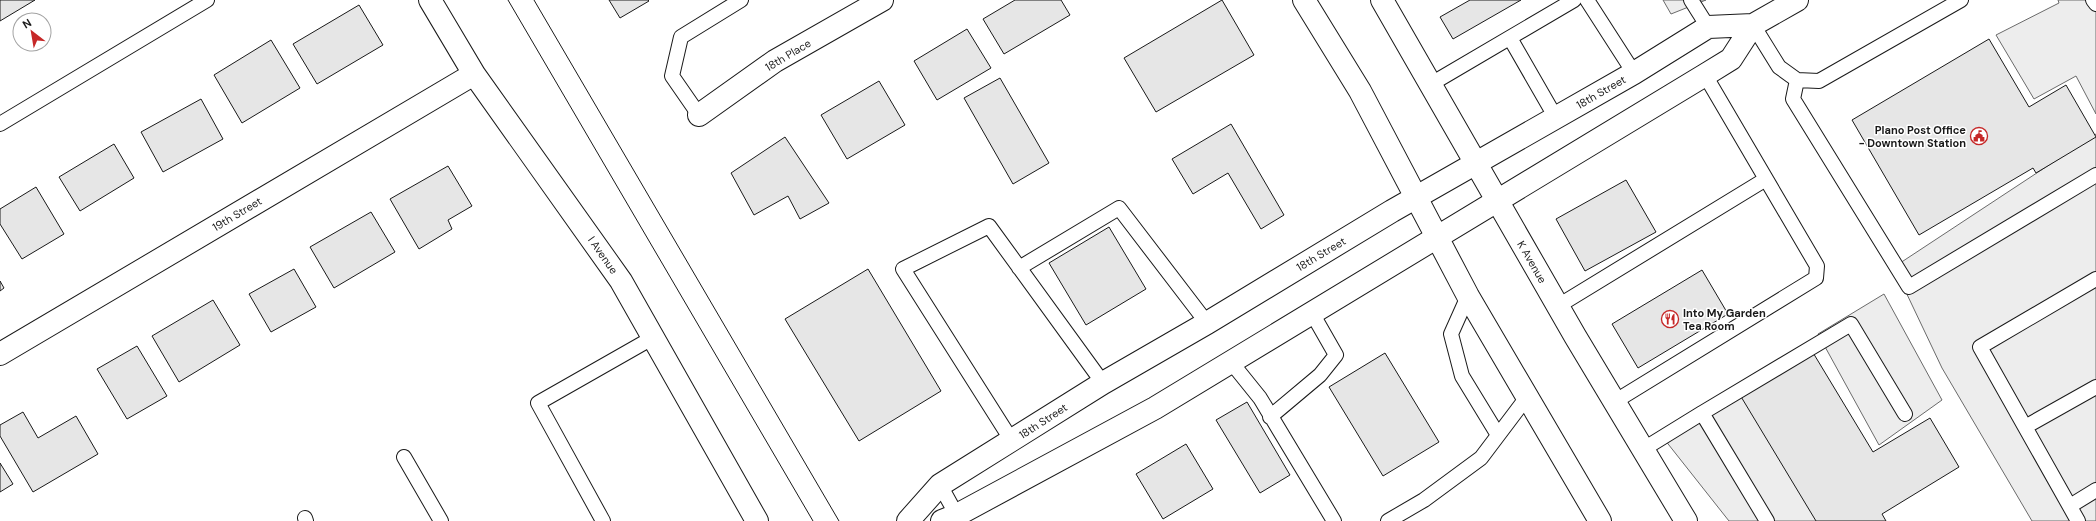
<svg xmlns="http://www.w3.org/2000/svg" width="2096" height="521" font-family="'DM Sans',sans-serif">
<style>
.built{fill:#ededed;stroke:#6a6a6a}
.building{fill:#e6e6e6;stroke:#1a1a1a}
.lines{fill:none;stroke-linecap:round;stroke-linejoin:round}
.service-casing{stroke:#1a1a1a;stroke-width:16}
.minor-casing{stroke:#1a1a1a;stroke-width:24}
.tertiary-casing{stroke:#1a1a1a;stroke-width:24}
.secondary-casing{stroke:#1a1a1a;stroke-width:24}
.service{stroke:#fff;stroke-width:14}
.minor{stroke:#fff;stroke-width:22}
.tertiary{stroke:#fff;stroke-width:22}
.secondary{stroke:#fff;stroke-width:22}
.tram{stroke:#1a1a1a;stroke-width:1}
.labels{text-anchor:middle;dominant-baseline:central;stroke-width:3;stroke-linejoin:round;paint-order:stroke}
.street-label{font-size:11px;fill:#1a1a1a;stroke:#fff}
.poi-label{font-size:11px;font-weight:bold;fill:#1a1a1a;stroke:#fff;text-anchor:end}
</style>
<rect width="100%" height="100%" fill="#fff"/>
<path class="built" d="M1663 0H1706L1671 14Z
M2058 0H2096V114L2076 76 2034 99 1996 35 2059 3Z
M2096 134V521H2032L1942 368 1894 267Z
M1884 294 1942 400 1879 445 1818 334Z
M1744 393 1820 521H1729L1661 435Z"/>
<path class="building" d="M0 0H35L0 21Z
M609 0H648L649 1 620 18Z
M1015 0H1061L1070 15 1004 54 983 19Z
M1222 0 1254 55 1156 112 1124 58Z
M1470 0H1521L1453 39 1440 17Z
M359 5 383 45 317 84 293 44Z
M967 29 991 68 937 100 914 61Z
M1989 39 2029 107 2066 85 2096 137 2036 173 2033 168 1919 235 1852 120Z
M271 40 300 88 242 123 214 75Z
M1000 78 1049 163 1013 184 964 98Z
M879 81 905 125 847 159 821 115Z
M201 99 223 139 163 172 141 132Z
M1231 124 1284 215 1261 229 1228 173 1193 194 1172 159Z
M785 137 829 203 800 219 788 196 754 215 731 173Z
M114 144 134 178 80 211 59 177Z
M448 166 472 206 448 220 452 229 419 249 390 199Z
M1626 180 1656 232 1585 271 1556 219Z
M36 187 64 234 22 259 0 224V209Z
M371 212 395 252 334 288 310 247Z
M1109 227 1146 289 1086 325 1049 263Z
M294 269 316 307 271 332 249 294Z
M868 269 941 391 859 441 785 319Z
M1702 270 1728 314 1638 368 1612 324Z
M0 281 4 288 0 291Z
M213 300 240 345 179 382 152 336Z
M137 346 167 396 127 419 97 369Z
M1812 351 1873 452 1930 418 1959 467 1882 514 1886 521H1816L1740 395Z
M1385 353 1439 442 1383 476 1329 387Z
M1247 402 1290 475 1260 493 1216 420Z
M23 412 38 438 76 416 98 454 33 492 0 436V425Z
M1186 444 1213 489 1163 519 1136 474Z
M0 463 13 484 0 492Z"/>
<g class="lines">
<g class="service-casing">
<path id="service" d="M1587 0 1634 73
M1691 0 1708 27
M2093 0 2096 4
M1753 25 1779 67 1797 80 1819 81 1961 0
M1510 38 1556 118
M1797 80 1793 99 1909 287 2096 175
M1431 84 1574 0
M699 115 672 76 681 37 741 0
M0 124 207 0
M1019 268 1119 208 1207 323
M1468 296 1451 334 1462 376 1498 435
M1558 306 1766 179
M1231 362 1260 398 1334 521
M1614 402 1816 278 1817 266 1705 75
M1702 413 1851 324 1905 414
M1270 417 1320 375 1336 355 1312 313
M2025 427 2096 387
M1012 441 903 269 989 226 1103 383
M1642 450 1702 413 1767 521
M404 457 441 521
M940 485 960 521
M2070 506 2096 490
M305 518 306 521
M603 521 538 403 654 337
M1388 521 1424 500 1481 458 1527 397
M2078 521 1980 347 2096 279"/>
</g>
<g class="minor-casing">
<path id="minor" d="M430 0 474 74 621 281 757 521
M699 115 775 61 882 0
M0 354 474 74"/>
</g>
<g class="tertiary-casing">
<path id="tertiary" d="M908 521 940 485 1103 383 1207 323 1392 211 1634 73 1708 27 1753 25 1797 0
M942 521 957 515 1155 408 1705 75 1731 59 1753 25"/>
</g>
<g class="secondary-casing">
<path id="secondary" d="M1304 0 1360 91 1468 296 1600 521
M1382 0 1575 336 1686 521"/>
</g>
<use href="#service" class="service"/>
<use href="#minor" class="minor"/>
<use href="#tertiary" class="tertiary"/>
<use href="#secondary" class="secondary"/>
<path class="tram" d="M508 0 813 521
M534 0 839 521"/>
</g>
<defs>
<g id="civic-ring" transform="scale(0.9)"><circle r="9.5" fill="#fff" stroke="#c62828" stroke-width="1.5"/><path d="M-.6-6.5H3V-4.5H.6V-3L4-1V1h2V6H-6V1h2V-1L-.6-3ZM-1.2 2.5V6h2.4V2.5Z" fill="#c62828"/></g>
<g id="restaurant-ring" transform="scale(0.9)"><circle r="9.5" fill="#fff" stroke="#c62828" stroke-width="1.5"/><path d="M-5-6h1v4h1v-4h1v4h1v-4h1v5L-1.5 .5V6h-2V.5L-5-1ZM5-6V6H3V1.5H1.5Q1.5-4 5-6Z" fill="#c62828"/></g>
</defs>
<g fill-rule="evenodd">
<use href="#civic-ring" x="1979" y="136"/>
<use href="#restaurant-ring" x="1670" y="319"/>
</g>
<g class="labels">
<g class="street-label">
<text transform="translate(788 55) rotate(-31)">18th Place</text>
<text transform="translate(1601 92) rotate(-30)">18th Street</text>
<text transform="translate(237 214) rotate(-31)">19th Street</text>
<text transform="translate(1321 254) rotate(-31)">18th Street</text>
<text transform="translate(603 255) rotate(55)">I Avenue</text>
<text transform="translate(1532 262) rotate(60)">K Avenue</text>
<text transform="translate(1043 421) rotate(-33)">18th Street</text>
</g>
<g class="poi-label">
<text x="1966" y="130">Plano Post Office<tspan x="1966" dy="13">- Downtown Station</tspan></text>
<text x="1683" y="313" text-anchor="start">Into My Garden<tspan x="1683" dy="13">Tea Room</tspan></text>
</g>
</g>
<g transform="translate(32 32) rotate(329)"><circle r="19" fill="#ffffff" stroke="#a3a3a3"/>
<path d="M0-3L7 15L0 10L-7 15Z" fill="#c62828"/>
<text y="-6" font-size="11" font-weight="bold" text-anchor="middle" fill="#1a1a1a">N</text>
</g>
</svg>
